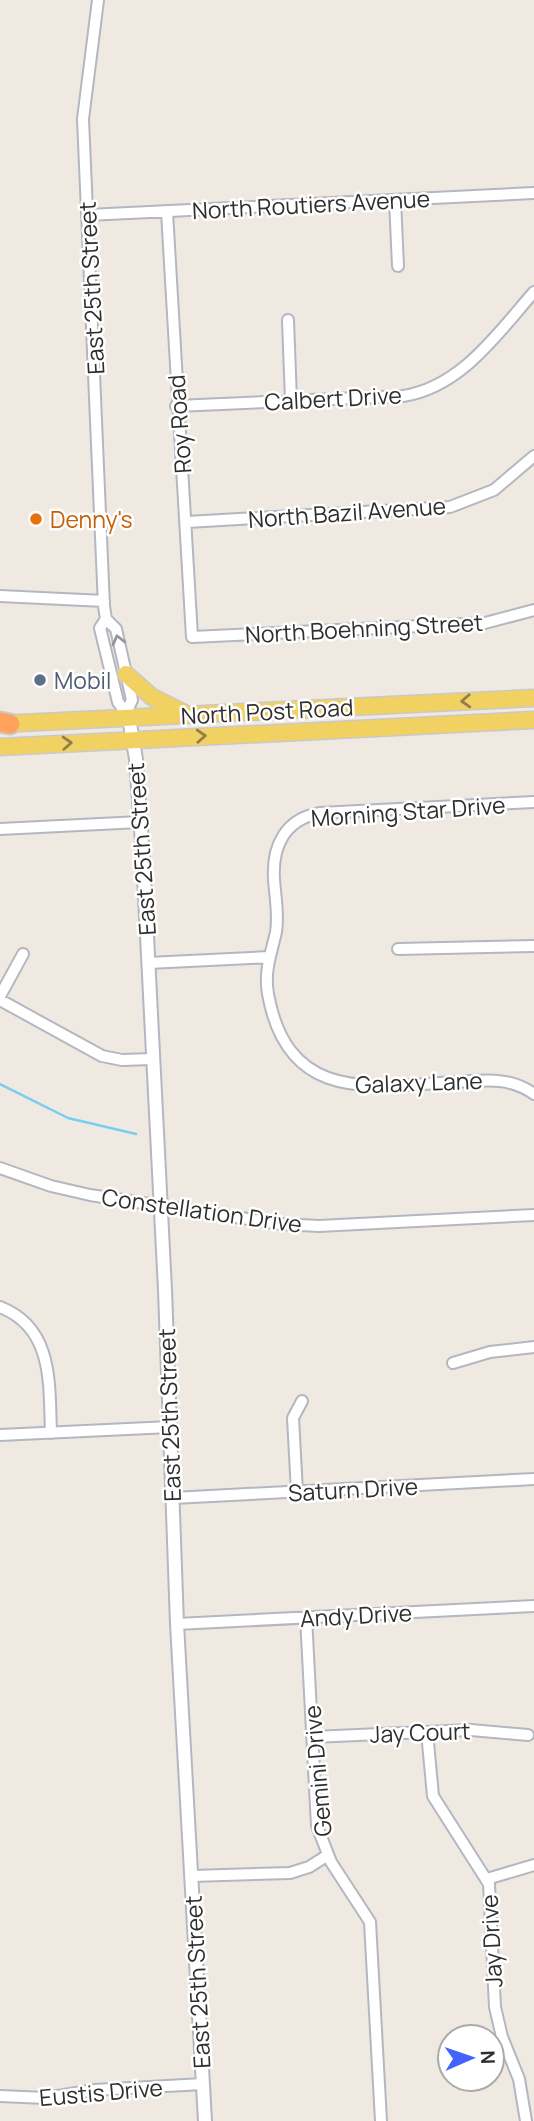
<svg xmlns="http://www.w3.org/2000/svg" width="534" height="2121" font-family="Manrope,sans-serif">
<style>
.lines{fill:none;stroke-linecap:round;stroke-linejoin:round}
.stream{stroke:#75cff0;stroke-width:2.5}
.minor-casing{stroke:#b4b7c1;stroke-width:14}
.tertiary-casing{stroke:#b4b7c1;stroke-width:16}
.primary-casing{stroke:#c9c9c9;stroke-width:19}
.motorway-casing{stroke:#c9c9c9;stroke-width:23}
.minor{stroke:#fff;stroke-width:10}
.tertiary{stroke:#fff;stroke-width:12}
.primary{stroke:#f2d163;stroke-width:16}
.motorway{stroke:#ffa35c;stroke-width:19}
.oneway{stroke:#969696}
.oneway2{stroke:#908048}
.food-dot{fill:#e8710a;stroke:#fff;stroke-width:2.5}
.service-dot{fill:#5c6f8a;stroke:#fff;stroke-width:2.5}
.labels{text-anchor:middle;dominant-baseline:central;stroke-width:5;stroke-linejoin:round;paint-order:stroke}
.street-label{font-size:23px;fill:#2e2e2e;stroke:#fff}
.food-label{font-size:23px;fill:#c56008;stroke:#fff;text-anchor:start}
.service-label{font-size:23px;fill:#4e5e75;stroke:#fff;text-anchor:start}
</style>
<rect width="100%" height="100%" fill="#efe9e1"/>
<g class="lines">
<path class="stream" d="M0 1084 68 1118 136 1134"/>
<g class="minor-casing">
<path id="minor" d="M98 0 83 119 104 606 106 619 116 629 132 700 127 711
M395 200 398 266
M167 212 192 637 485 623 534 610
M88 215 534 193
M288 320 291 401
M176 406 403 396C461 387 497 334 534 292
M187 522 450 507 494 490 534 456
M0 596 104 601
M106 619 100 628 118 702 129 717
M534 802 320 813C285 819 272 846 274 879 275 896 279 915 276 932 271 954 264 971 268 994 288 1105 373 1086 458 1082 486 1080 510 1077 534 1094
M0 829 140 822
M398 949 534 946
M148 963 269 957
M0 996 23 954
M0 1000 102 1056 122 1060 152 1059
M0 1168 51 1186 90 1195 281 1224 319 1226 534 1215
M0 1307C54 1328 49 1384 51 1433
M453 1363 490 1352 534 1347
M0 1435 170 1427
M297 1492 293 1418 302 1401
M173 1498 534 1479
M306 1617 317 1826 331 1862 370 1922 381 2121
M177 1624 534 1606
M427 1732 433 1796 489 1884 495 2007 502 2037 519 2079 526 2121
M312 1737 471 1730 528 1735
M192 1876 290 1873 309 1867 328 1855
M487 1879 534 1865
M0 2096 46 2098 94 2090 203 2084"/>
</g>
<g class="tertiary-casing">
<path id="tertiary" d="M129 718 136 759 143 857 165 1290 177 1624 205 2121"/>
</g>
<g class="primary-casing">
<path id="primary" d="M126 674 152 697 188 715
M0 724 534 698
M0 747 534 720"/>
</g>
<g class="motorway-casing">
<path id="motorway" d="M0 722 10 724"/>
</g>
<use href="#minor" class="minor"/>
<use href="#tertiary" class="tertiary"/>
<use href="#primary" class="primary"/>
<use href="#motorway" class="motorway"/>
</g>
<defs><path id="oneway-chevron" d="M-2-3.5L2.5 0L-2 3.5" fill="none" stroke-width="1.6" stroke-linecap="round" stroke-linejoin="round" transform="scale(1.75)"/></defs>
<use class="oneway" href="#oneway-chevron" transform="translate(118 640) rotate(-104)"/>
<g class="oneway2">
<use href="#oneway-chevron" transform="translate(466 701) rotate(177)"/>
<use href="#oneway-chevron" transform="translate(201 736) rotate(-3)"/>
<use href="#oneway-chevron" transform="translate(67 743) rotate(-3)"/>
</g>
<circle class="food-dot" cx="36" cy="519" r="7"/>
<circle class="service-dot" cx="40" cy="680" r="7"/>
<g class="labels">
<g class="street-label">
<text transform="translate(311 204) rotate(-3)">North Routiers Avenue</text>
<text transform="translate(91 288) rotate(-93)">East 25th Street</text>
<text transform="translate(333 398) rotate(-3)">Calbert Drive</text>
<text transform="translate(179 424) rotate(-94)">Roy Road</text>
<text transform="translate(347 512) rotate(-4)">North Bazil Avenue</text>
<text transform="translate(364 628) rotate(-3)">North Boehning Street</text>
<text transform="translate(267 711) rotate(-3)">North Post Road</text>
<text transform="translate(408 811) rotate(-4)">Morning Star Drive</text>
<text transform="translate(141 849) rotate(-94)">East 25th Street</text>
<text transform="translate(419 1082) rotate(-2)">Galaxy Lane</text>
<text transform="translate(202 1210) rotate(8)">Constellation Drive</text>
<text transform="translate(169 1415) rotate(-92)">East 25th Street</text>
<text transform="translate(353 1489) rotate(-3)">Saturn Drive</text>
<text transform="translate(356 1615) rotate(-3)">Andy Drive</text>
<text transform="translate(420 1732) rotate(-2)">Jay Court</text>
<text transform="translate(317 1771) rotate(-95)">Gemini Drive</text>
<text transform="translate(491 1941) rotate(-93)">Jay Drive</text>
<text transform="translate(197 1982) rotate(-93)">East 25th Street</text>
<text transform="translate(101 2092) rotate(-5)">Eustis Drive</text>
</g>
<g class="food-label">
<text x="50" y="519">Denny's</text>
</g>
<g class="service-label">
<text x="54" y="680">Mobil</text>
</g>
</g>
<g transform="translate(471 2058) rotate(88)"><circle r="33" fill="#ffffff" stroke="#ababab" stroke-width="2"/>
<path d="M0-5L12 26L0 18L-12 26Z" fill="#4264fb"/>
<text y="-10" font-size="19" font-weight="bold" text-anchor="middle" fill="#2e2e2e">N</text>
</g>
</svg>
